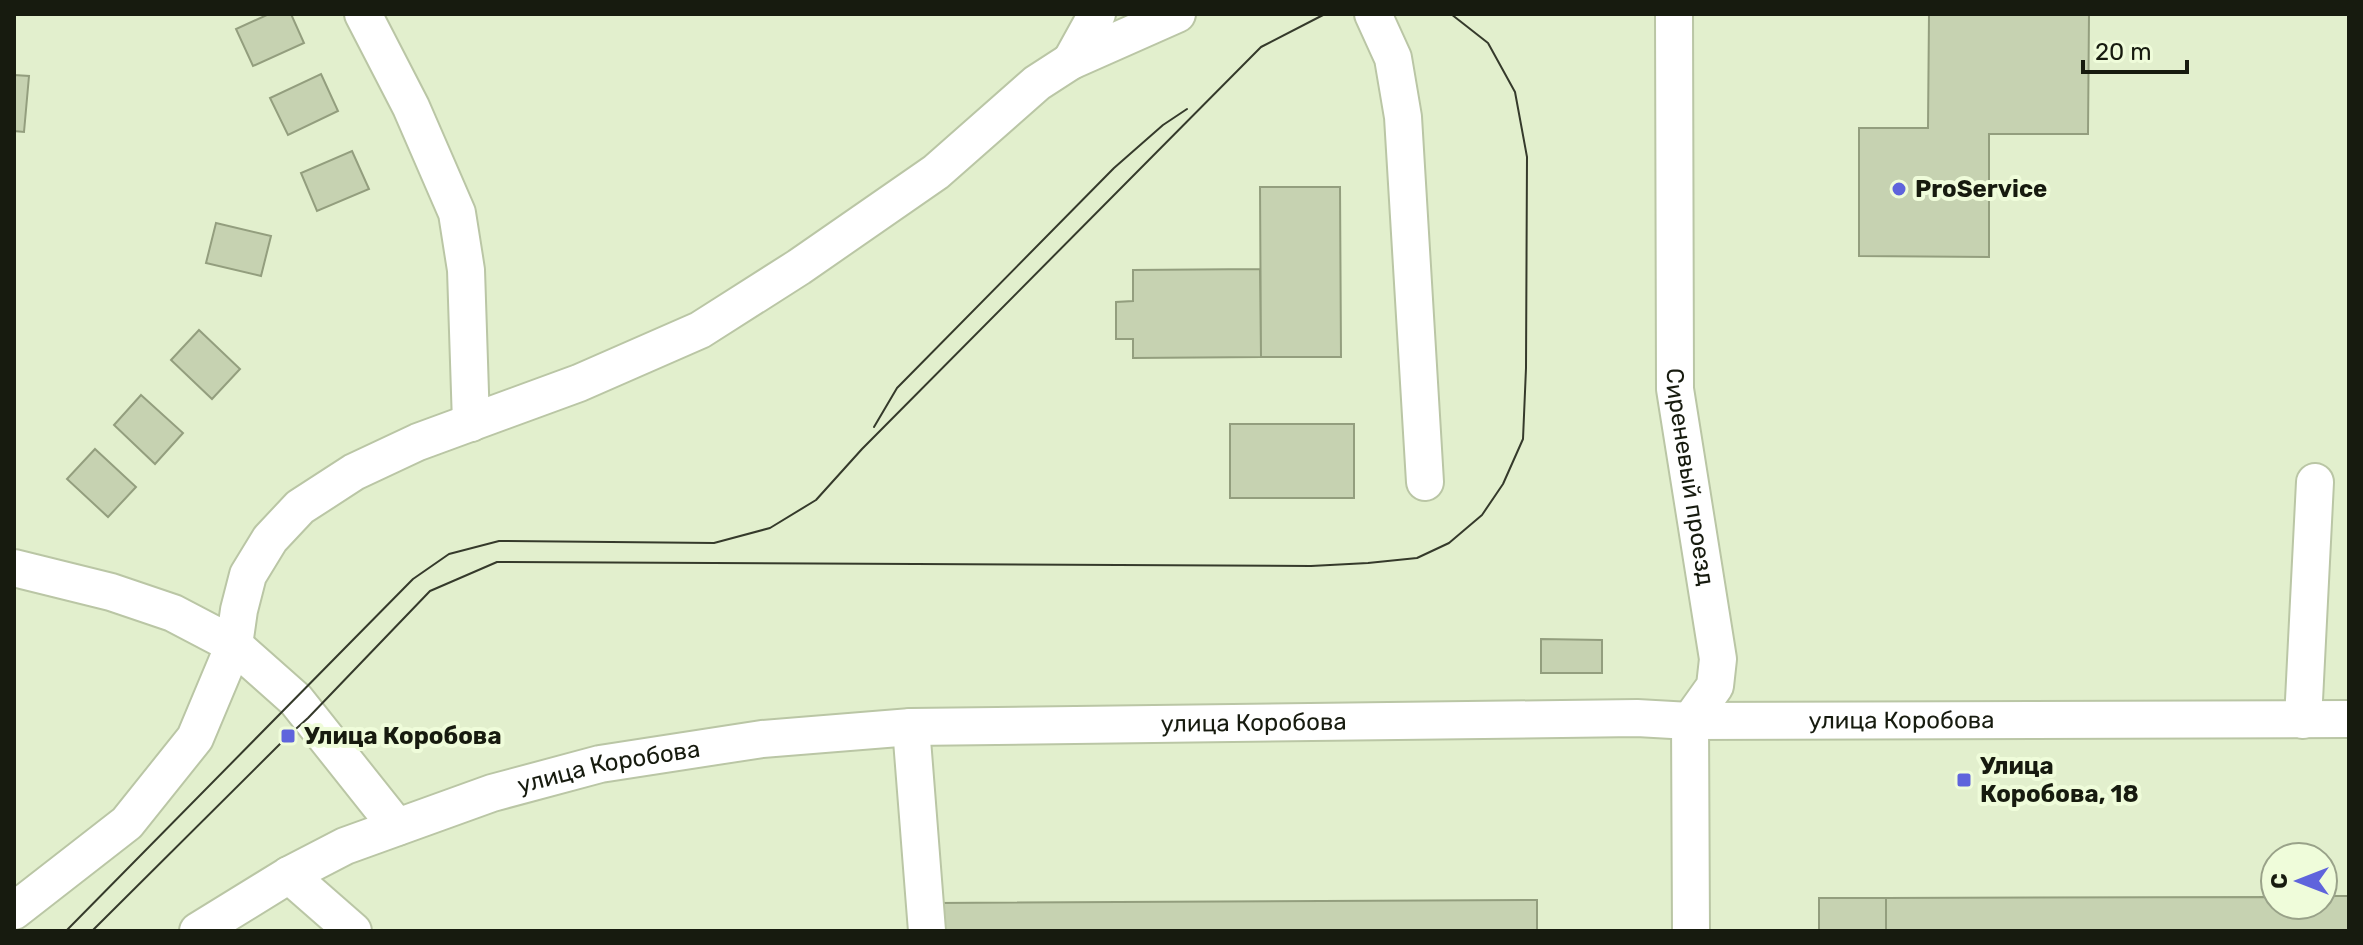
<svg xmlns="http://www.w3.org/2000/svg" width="2363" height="945" font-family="Rubik,sans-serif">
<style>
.building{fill:#c6d2b1;stroke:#939e7e;stroke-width:2}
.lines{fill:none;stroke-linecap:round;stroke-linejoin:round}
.minor-casing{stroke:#bac6a5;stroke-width:40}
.minor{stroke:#fff;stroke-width:36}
.tram{stroke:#353a2b;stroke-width:2}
.poi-dot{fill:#5f64dc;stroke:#effcda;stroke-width:3}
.labels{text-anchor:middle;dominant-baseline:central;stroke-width:8;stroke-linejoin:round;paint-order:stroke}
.poi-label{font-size:24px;font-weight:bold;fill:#171b0f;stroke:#effcda;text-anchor:start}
.street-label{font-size:24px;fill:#171b0f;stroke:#effcda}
</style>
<rect width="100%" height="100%" fill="#e2efcd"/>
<path class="building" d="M269 14H291L304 43 253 66 236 29Z
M1929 14H2089L2088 134H1989V257L1859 256V128H1928Z
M321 74 338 111 288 135 270 98Z
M14 75 29 76 24 132 14 131Z
M352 151 369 189 317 211 301 173Z
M1260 187H1340L1341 357H1261Z
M216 223 271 236 261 276 206 263Z
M1260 269 1261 357 1133 358V339H1116V302L1133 301V270Z
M199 330 240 369 212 399 171 360Z
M141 395 183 433 155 464 114 425Z
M1230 424H1354V498H1230Z
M95 449 136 487 108 517 67 479Z
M1541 639 1602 640V673H1541Z
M2323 896H2349V931H1886V898L2275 897V905H2323Z
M1819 898H1886V931H1819Z
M1537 900V931H936V903Z"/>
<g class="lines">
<g class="minor-casing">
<g id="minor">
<path d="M363 14 411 107 457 213 466 270 471 423"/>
<path d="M1373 14 1393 58 1403 117 1425 482"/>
<path id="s1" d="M1674 14 1675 389 1718 659 1715 686 1690 721 1691 931"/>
<path d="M1071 61 1097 14"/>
<path d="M14 568 111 592 173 613 234 645 239 610 248 575 270 539 300 507 354 472 418 442 579 383 700 330 799 267 936 172 1037 83 1071 61 1177 14"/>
<path d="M2303 720 2315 482"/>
<path d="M911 727 927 931"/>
<path d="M289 875 353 931"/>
<path d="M14 911 127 823 195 738 234 645 296 700 397 827"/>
<path id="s2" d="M198 931 289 875 345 846 492 793 600 764 762 739 911 727 1637 718 1690 721 2349 719"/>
</g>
</g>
<use href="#minor" class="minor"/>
<path class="tram" d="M874 427 897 388 1114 168 1163 125 1187 109
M66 931 413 579 449 554 499 541 714 543 770 528 816 500 862 449 1261 47 1325 14
M92 931 288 736 308 718 430 591 497 562 1311 566 1368 563 1417 558 1449 543 1482 515 1503 484 1523 439 1526 368 1527 157 1515 92 1488 43 1451 14"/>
</g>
<g class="poi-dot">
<circle cx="1899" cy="189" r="8"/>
<rect x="280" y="728" width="16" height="16" rx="4"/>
<rect x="1956" y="772" width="16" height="16" rx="4"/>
</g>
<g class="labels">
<g class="poi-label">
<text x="1915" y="189">ProService</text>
<text x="304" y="736">Улица Коробова</text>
<text x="1980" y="766">Улица<tspan x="1980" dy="28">Коробова, 18</tspan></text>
</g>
<g class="street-label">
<text stroke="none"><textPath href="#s1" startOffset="464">Сиреневый проезд</textPath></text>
<text stroke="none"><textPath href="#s2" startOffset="1742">улица Коробова</textPath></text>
<text stroke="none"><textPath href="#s2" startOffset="1094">улица Коробова</textPath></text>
<text stroke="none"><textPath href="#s2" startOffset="446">улица Коробова</textPath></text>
</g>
</g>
<rect width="2363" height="945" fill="none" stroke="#171b0f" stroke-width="32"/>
<g transform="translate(2299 881) rotate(270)"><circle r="38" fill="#effcda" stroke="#99a289" stroke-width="2"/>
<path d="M0-6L14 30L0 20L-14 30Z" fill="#5f64dc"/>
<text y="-12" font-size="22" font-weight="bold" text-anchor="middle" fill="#171b0f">С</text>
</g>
<path d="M2083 60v12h104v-12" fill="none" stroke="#171b0f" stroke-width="4"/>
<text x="2095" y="60" font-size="24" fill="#171b0f" stroke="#effcda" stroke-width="6" paint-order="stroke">20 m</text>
</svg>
